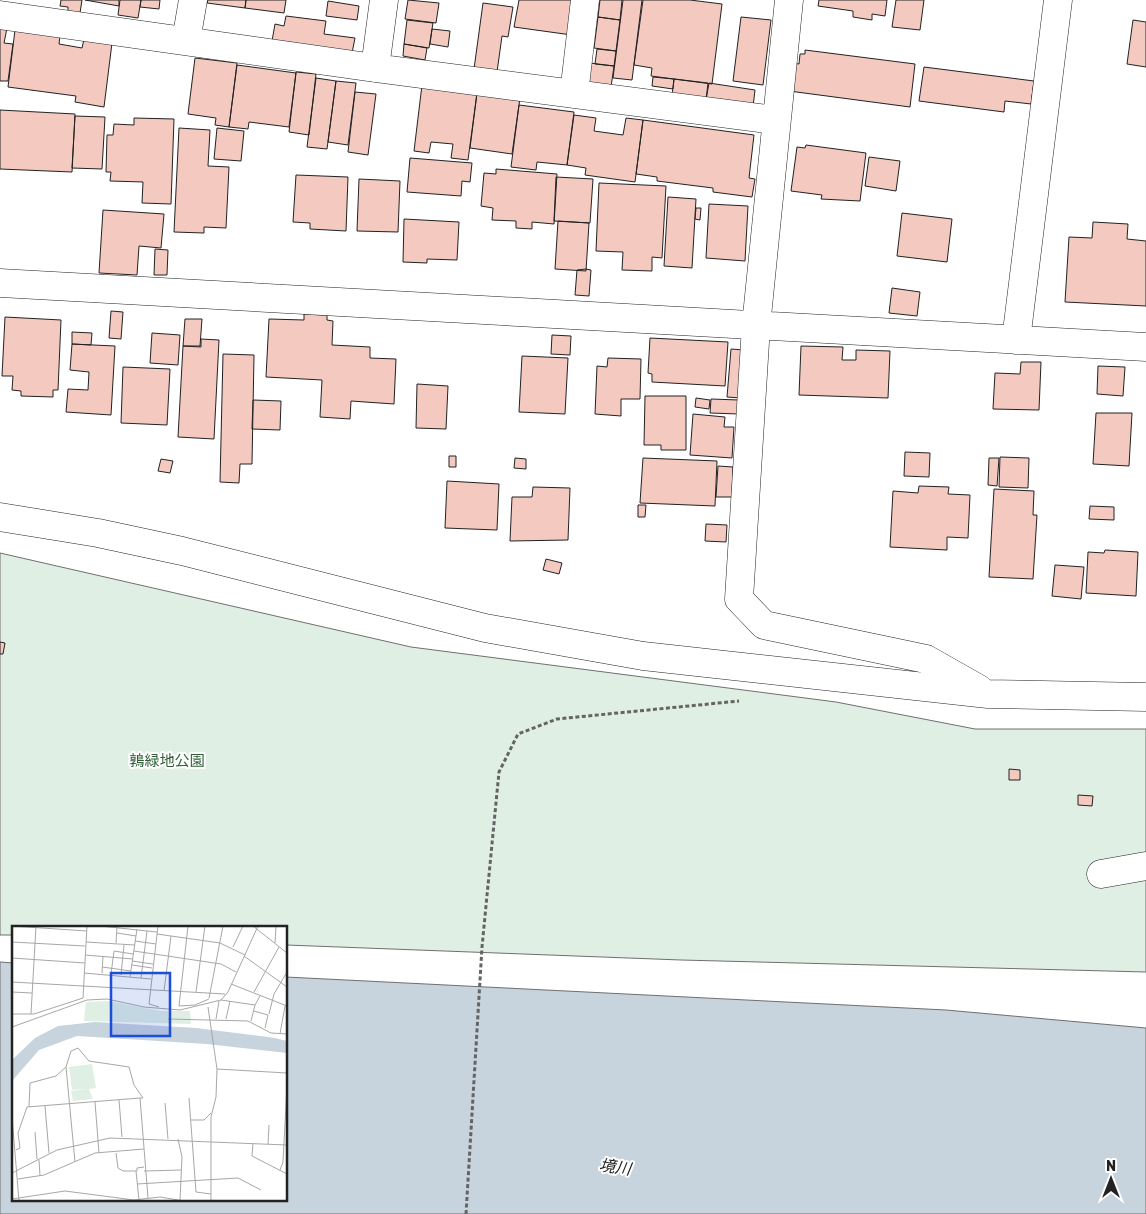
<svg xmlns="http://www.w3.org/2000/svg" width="1146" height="1214" font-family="Rubik,'Noto Sans JP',sans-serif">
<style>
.green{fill:#e0efe3;stroke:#6f6f6f}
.water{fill:#c7d3dd;stroke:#6f6f6f}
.building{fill:#f3c9c0;stroke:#222}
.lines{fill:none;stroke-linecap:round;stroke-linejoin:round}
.minor-casing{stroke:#222;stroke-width:29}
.path{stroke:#646464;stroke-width:3;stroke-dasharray:4 2.5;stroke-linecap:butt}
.minor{stroke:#fff;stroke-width:28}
.labels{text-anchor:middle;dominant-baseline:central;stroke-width:4;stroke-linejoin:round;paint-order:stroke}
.park-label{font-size:15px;fill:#2f5e38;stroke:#fff}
.water-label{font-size:16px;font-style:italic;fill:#222;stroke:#fff}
.inset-road{fill:none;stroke:#a7a7a7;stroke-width:1}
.view{fill:#1d4ed8;fill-opacity:0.15;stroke:#1d4ed8;stroke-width:2.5}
.inset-edge{fill:none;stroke:#222;stroke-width:2.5}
</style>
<rect width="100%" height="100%" fill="#fff"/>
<path class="green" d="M0 553 411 647 836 702 975 729H1146V972L681 960 286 945V928H14V935H0Z"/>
<path class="water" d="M0 962 14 963V1200H286V977L946 1010 1146 1028V1214H0Z"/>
<path class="building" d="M61 0H82L80 13 68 11V7L60 6Z
M85 0H119V6Z
M120 0H141L138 18 118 15Z
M141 0H160L159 9 140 7Z
M208 0H246L245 8 207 3Z
M246 0H286L284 13 245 8Z
M408 0 439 3 436 23 405 19Z
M519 0H583L579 36 514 27Z
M600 0H622L620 20 598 17Z
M623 0H642L632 80 613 78Z
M643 0H690L722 4 712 84 651 76 652 68 634 65Z
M819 0H887L885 16 872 14V20L853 17V11L818 6Z
M896 0H924L920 30 892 27Z
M328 1 359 6 357 20 326 16Z
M483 3 513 7 508 37 502 36 497 72 474 69Z
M286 16 326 21 324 34 355 38 352 53 272 41 275 24 284 26Z
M598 17 620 20 616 51 594 48Z
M741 17 771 20 763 85 733 81Z
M407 20 433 23 429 48 404 44Z
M1133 20 1146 22V67L1127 64Z
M0 28H7L4 43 13 44 8 81H0Z
M432 29 450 31 448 47 430 44Z
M15 30 60 36 59 44 82 48 84 39 112 43 104 107 75 102 76 96 8 87Z
M404 44 427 48 425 60 403 56Z
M597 49 616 51 614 66 595 64Z
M805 50 915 64 910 107 789 91 793 63 799 64 800 54H805Z
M195 58 237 63 229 127 215 125 216 118 188 114Z
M590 63 614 66 611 87 587 84Z
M237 65 296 73 289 127 249 122 248 129 229 127Z
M924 67 1034 81 1031 104 1005 101 1004 112 919 101Z
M296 72 316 74 309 135 289 132Z
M653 77 674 79 673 89 652 86Z
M316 78 336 81 327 149 307 147Z
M674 79 708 83 706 100 672 95Z
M336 81 356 83 348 145 328 142Z
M709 83 755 90 753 107 706 100Z
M422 85 477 93 468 160 451 158 453 144 431 142 429 153 414 151Z
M355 92 376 94 368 155 348 152Z
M477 93 520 98 512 154 470 148Z
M519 105 574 112 567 165 537 162 536 170 511 167Z
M0 110 75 114 72 172 0 169Z
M574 115 596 118 594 131 623 135 626 118 643 120 635 182 585 175 586 168 567 165Z
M75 116 105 117 102 169 72 168Z
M134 118 174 119 171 204 142 203 143 182 110 181 111 172H106L107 135H113L114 124 134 125Z
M643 120 754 135 749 178 755 179 752 197 713 192V188L657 181V177L636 174Z
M179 128 210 130 208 166 229 167 226 228 204 227V233L174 232Z
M217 128 244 131 241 161 214 159Z
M806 145 866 153 860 201 821 199 822 195 791 191 797 147 805 148Z
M869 157 900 161 896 191 865 186Z
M410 158 472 163 470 182 462 181 461 196 407 192Z
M496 169 557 174 554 224 532 222V229L516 228V221L492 220 493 208 481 206 484 173 496 174Z
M296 175 348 177 346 231 310 229V223L293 222Z
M556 177 593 179 590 223 554 221Z
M359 179 400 181 398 232 357 231Z
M599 183 666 186 662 258 652 257V271L622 270 623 252 596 251Z
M668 197 696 199 692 268 664 266Z
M709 204 748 206 745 261 706 258Z
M696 208H701L700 220 695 219Z
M103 210 164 214 161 248 139 246 137 275 99 273Z
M902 213 952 219 947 262 897 256Z
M404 219 459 222 457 260 427 259V263L403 262Z
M558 221 589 223 586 271 555 269Z
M1093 222 1128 224 1127 239 1146 241V306L1065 302 1069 237 1092 238Z
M155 249 168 250 167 275H154Z
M586 269 591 270 589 296 575 295 577 270Z
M892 288 920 292 917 316 889 313Z
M111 311 123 312 121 339 109 338Z
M304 314 327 315V320L333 321 332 345 370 347V358L396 359 394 404 351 401 350 419 320 417 322 380 266 377 269 319 304 320Z
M5 317 61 320 58 390H53V397L21 396V391L12 390 13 376H2Z
M185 319H202L200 346H183Z
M72 332 92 333 91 345 72 344Z
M152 333 180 335 178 365 150 363Z
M552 335 571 336 570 355 551 354Z
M650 338 728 342 725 386 652 382V374L648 373Z
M201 339 219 340 214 439 178 437 183 346 201 347Z
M72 344 115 346 111 415 66 412 68 389 88 390 89 372 70 370Z
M801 346 843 347 842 360H856V350L890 351 888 398 799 395Z
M731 349 744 350 741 398 727 397Z
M223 354 254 355 252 464H240L239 483 220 482Z
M522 356 568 358 565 414 519 412Z
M608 358 641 359 640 399H621V416L595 414 597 366 607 367Z
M1021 362H1041L1039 410 993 409 995 373 1020 374Z
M1098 366 1125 367 1123 396 1097 394Z
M123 367 170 369 167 425 121 423Z
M417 384 448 386 446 429 416 428Z
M645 396H686V450H661V445H644Z
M696 398 710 400 709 409 695 407Z
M711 399 739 400V414L710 413Z
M253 400 281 401 280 430 252 429Z
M1096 413H1132L1129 466 1093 464Z
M693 414 725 417 724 427H734L732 458 690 455Z
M905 452 930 453 929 477 904 476Z
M449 456H456V467H449Z
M1000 457 1029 458 1028 488 999 487Z
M515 458 526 459V469L514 468Z
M643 458 717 461 715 506 640 503Z
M989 458H999L997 486 988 485Z
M161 459 173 461 170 473 158 471Z
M718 466 733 467 732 497H716Z
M447 481 499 484 497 530 445 528Z
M919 486 949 487 948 494 970 495 968 538 947 537V550L890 547 893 491 918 493Z
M533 487 570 488 568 540 510 541 512 497H532Z
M994 489 1034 491 1033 515H1037L1033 579 989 577Z
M638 505H646L645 517H638Z
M1090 506 1114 507V520L1089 519Z
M706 524 727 525 726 542 705 541Z
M1105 550 1138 552 1136 596 1086 593 1088 552 1104 553Z
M546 559 562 563 559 574 543 570Z
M1055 565 1084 567 1081 599 1052 596Z
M0 642 5 643 3 654H0Z
M1009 769 1020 770V780H1009Z
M1078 795 1093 796 1092 806 1078 805Z"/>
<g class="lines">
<g class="minor-casing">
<path id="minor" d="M789 0 756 326 739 599 764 625 926 659 979 689
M0 15 375 68 775 120
M186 41 193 0
M375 68 384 0
M574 94 585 0
M0 283 1146 347
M1016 340 1058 0
M0 517 98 533 182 551 485 628 643 656 988 694 1146 697
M1101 874 1146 866"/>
</g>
<path class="path" d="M466 1214 482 947 499 772 518 734 557 719 739 701"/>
<use href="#minor" class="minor"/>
</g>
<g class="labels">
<g class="park-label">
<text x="167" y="761">鶉緑地公園</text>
</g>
<g class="water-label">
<text transform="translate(615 1167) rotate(8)">境川</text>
</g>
</g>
<g transform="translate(12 926)">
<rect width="275" height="275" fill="#fff"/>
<path d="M95 75 149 85H178L179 98 72 95 74 76ZM80 138 84 162 77 163 81 173 61 175 59 165 75 163 60 164 57 141Z" fill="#e0efe3"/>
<path d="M83 96 184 102 263 112 275 115V127L195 118 65 110 27 124 0 155V134L23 112 46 100Z" fill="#c7d3dd"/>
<path class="inset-road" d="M0 0 75 5M88 0 145 6M146 0 137 78 147 81M176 0 167 80 183 79 197 73M241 0 275 27M105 7 124 10M145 8 208 17 233 29M123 15 144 18M0 16 73 20M74 16 123 19M104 17 105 1M263 17 264 1M221 21 231 0M122 25 209 38 224 46M73 29 121 33M232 30 275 61M0 32 73 37M120 35 141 38M120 39 140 42M90 41 119 45M72 47 139 53M90 47 91 30M99 48 102 25 121 28M109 49 112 19M118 51 125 3M129 52 135 5M0 56 213 68M219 58 275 80M152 65 159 10M0 66 20 67M184 66 193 0M242 66 267 21M197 72 211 0M209 74 216 66 246 0M196 81 205 143 204 171 199 191V275M242 85 256 89 253 102M0 88H22L71 72 75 0M19 88 24 0M257 88 262 68 275 46M156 93 236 95 259 107 275 108M204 93 207 75M214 93 218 75M239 95 243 79M0 101 75 74 95 73 132 81 168 84 209 74 243 79 248 70M268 108 273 80M54 141 59 125 66 122 77 135 117 141 122 159 131 172H128L136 272M205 143 275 147M177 172 184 266 199 268M107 174 110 211M83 176 87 227M153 177 156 213M33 180 37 227M17 181 18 157 44 150 54 141 63 236M0 191 7 275M179 194H192L199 187M23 206 25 233M166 213 170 231 168 274M241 217 240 230 275 248M256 218 257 199M4 224 8 222 6 207 15 181 128 172M104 227 106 242 111 245H125V242L132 241M27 234 28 250M268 244 271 236 275 160M124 245 127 274M132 245 169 244M0 247 45 224 98 212 275 219M6 253 32 249 83 227 132 223M125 258 226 252 249 264M0 273 53 265 122 274 148 271 172 275"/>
<path class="view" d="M99 47H158V110H99Z"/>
<rect width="275" height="275" class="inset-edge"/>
</g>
<g transform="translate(1111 1179)" stroke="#ffffff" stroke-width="4" paint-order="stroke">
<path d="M0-4L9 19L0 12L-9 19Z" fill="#222222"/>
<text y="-8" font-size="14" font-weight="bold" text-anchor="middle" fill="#222222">N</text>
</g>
</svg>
